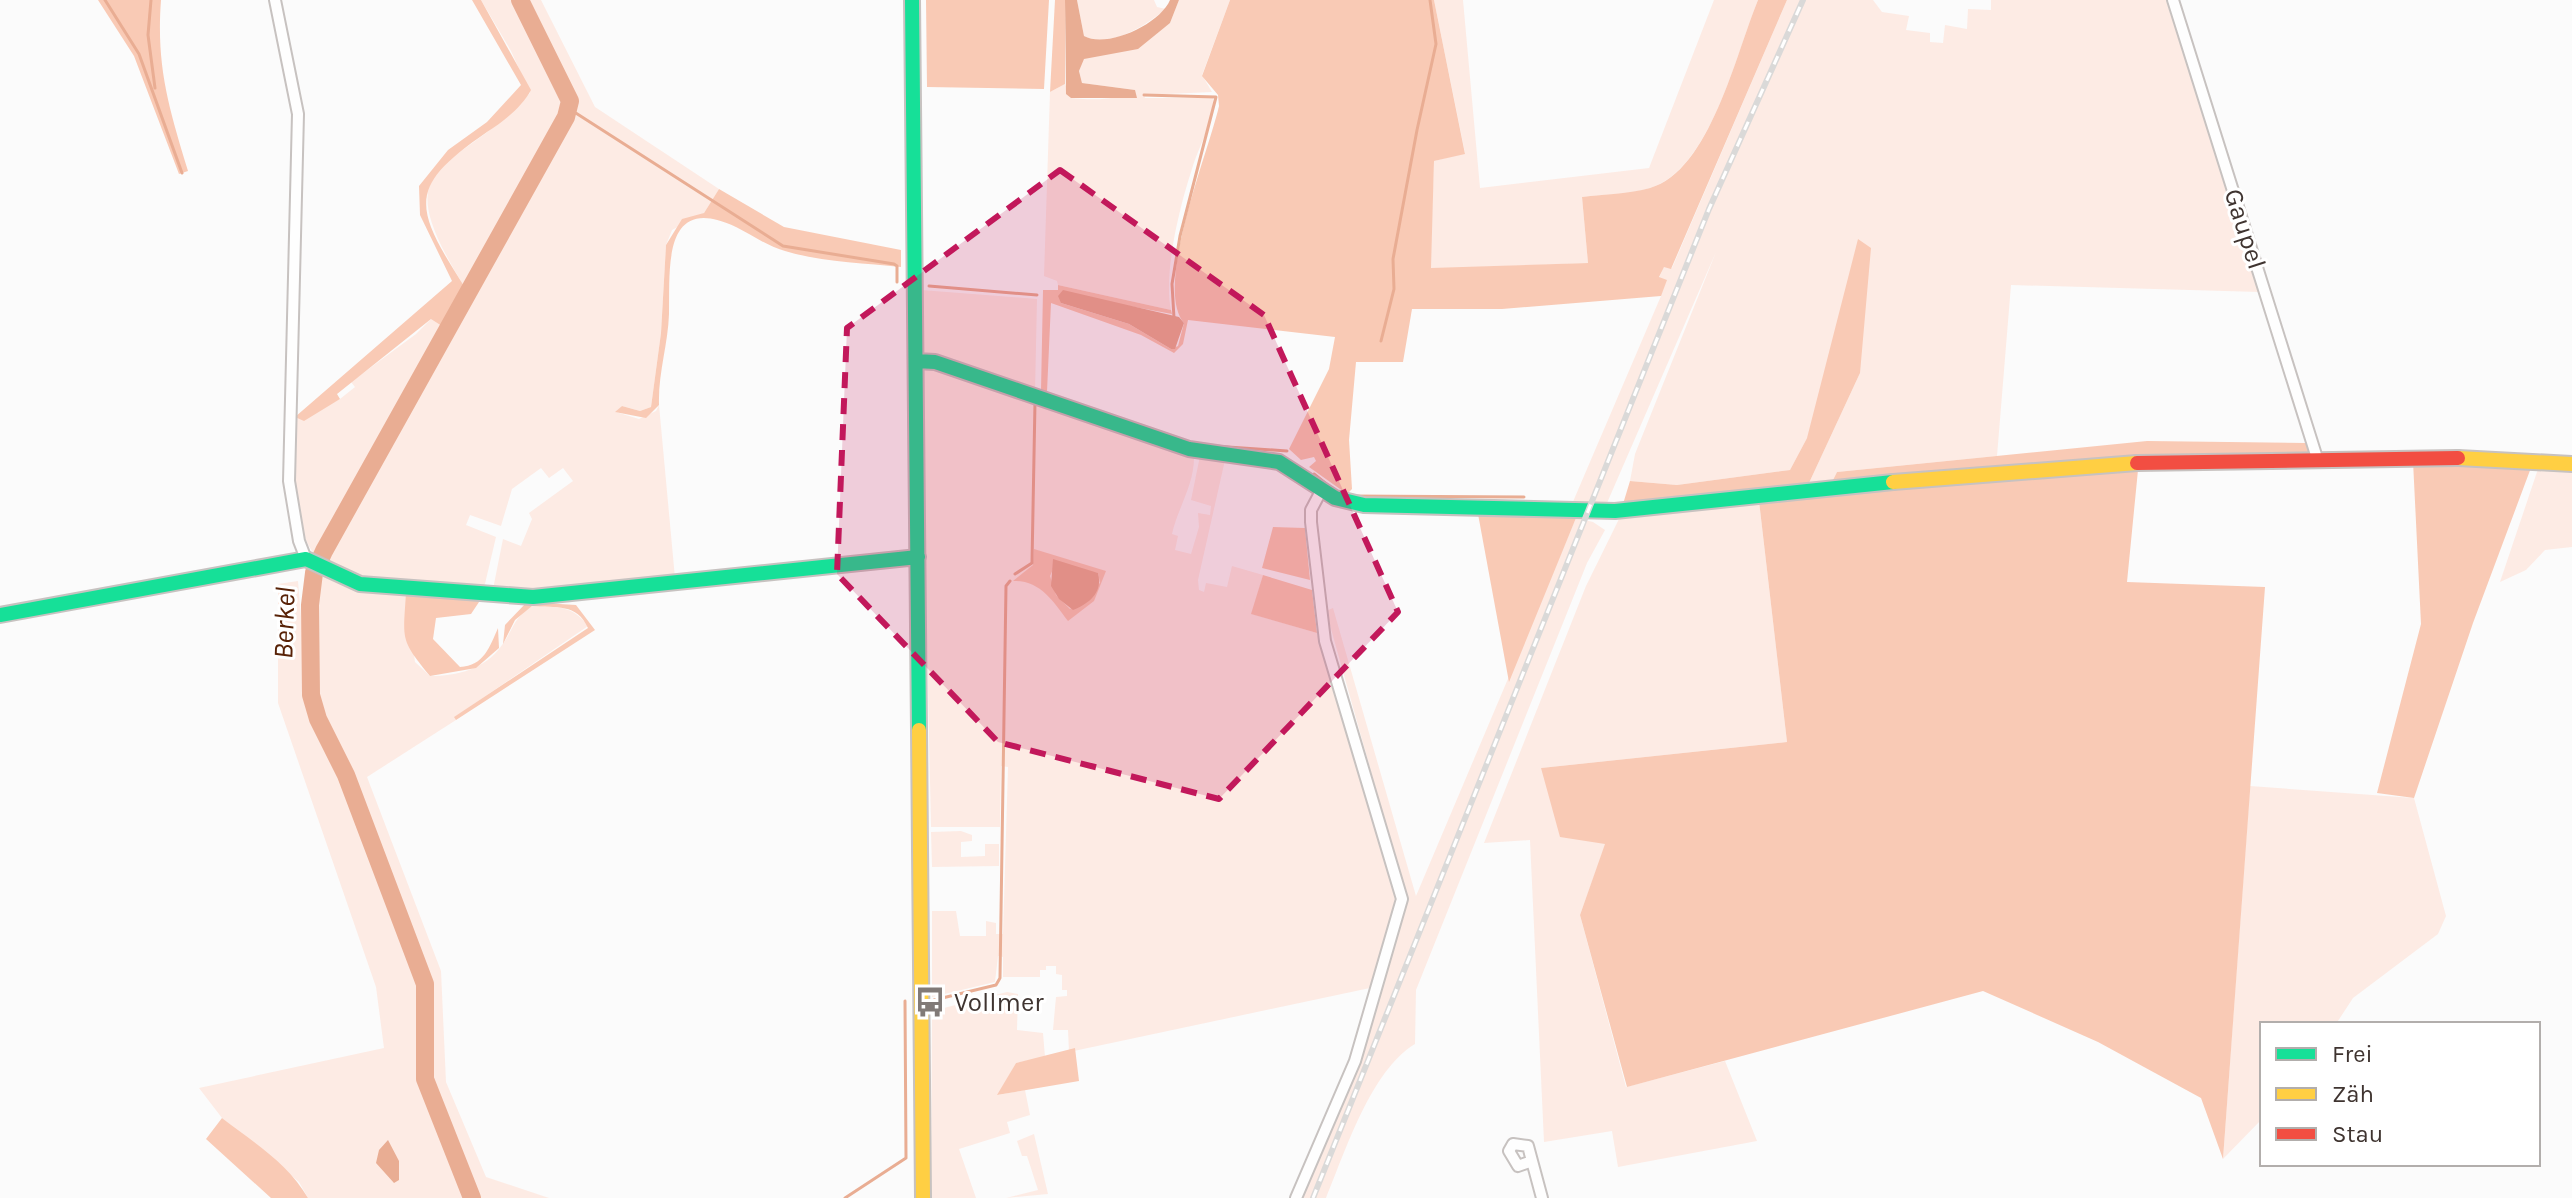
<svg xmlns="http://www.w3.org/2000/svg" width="2572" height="1198" font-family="Karla,sans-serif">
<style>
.green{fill:#fdebe4}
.forest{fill:#f9cab5;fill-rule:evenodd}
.water{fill:#e9ad93}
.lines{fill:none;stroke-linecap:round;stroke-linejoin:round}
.stream{stroke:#e9ad93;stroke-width:3}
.river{stroke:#e9ad93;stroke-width:18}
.street-casing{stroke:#c7c2c0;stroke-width:14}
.fast-casing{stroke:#c7c2c0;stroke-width:18}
.slow-casing{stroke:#c7c2c0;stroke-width:18}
.jam-casing{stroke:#c7c2c0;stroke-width:18}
.street{stroke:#fefefe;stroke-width:10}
.fast{stroke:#16e098;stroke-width:14}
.slow{stroke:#ffcf43;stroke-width:14}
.jam{stroke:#f24e42;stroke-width:14}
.rail-casing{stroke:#dad9d8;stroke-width:6}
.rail{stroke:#fff;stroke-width:3;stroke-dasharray:9;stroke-linecap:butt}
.marked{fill:#c2185b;fill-opacity:0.2;stroke:#c2185b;stroke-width:6;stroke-dasharray:16 10;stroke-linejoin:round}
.labels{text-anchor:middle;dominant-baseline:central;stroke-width:6;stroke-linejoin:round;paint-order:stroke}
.street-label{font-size:26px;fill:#3f3430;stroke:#fff}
.poi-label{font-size:26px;fill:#3f3430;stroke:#fff;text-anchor:start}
.water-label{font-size:28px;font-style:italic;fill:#582207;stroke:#fff}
</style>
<rect width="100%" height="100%" fill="#fbfbfb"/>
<path class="green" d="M481 0H517L568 101 566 109 318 557C293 539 289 447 295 417L301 419 340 399 355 387 351 382 416 334 464 286C381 152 455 178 530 93L511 51Z
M522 0H541L595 107 719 189 704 213 672 230 666 245 661 333 651 407 640 411 622 406 616 412 639 419 656 411 659 405 675 578 535 592 493 589 503 539 521 546 532 519 529 513 573 481 563 468 549 478 541 468 512 489 501 526 470 515 466 525 496 537 484 588 361 579 324 561 571 106Z
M1077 0H1154L1157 7 1166 9C1146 25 1109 50 1084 36Z
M1179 0H1230L1202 75 1212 92 1144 95 1145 98H1213C1213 123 1199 146 1192 169 1180 205 1163 274 1171 310L1058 285 1057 281 1044 276 1050 92 1065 84 1071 98C1095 100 1114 101 1135 90L1082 83 1079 71 1083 59 1156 33 1170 23Z
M1434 0H1463L1480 188 1649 168 1714 0H1758C1736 54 1710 170 1650 188 1629 195 1604 194 1582 197L1588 263 1430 269 1434 161 1465 153Z
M1787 0H1873L1882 12 1909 16 1906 30 1930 33V42L1943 43 1945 25 1967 29 1968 9 1991 10V0H2166L2260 292 2011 285 1997 456 1837 472 1831 484 1809 483 1860 373 1807 438 1790 470 1677 485 1630 481 1635 454 1716 252 1607 503 1572 504 1661 296 1659 278 1664 266 1672 268Z
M921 290 1037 299 1035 393 921 355Z
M921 364 1194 455C1195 484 1178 507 1172 534L1178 536 1175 550 1191 554 1199 527 1198 513 1210 515 1211 506 1191 500 1200 456 1225 460 1198 580 1199 590 1204 592 1206 583 1227 587 1232 566 1263 575 1252 614 1317 633 1395 898 1393 918 1370 988 1069 1052 1068 1030H1053L1056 997 1067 996V990H1062V975L1056 974V966H1046V970H1040V977H1003V957L998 956 995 982 932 997V911H956L960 936H986V921L996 923V934H1003L1008 767 1001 766 1000 827H931Z
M2539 466 2572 468V547L2545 550 2526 570 2500 582Z
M1759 501 1787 742 1541 768 1606 843 1580 915 1626 1087 1725 1061 1757 1141 1618 1167 1612 1131 1544 1142 1530 840 1484 843 1586 586 1619 519Z
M1576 518 1593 522 1605 530 1587 563 1416 990 1415 1044C1371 1070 1345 1152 1326 1198H1302L1359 1060 1407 900 1326 611 1333 608 1416 896Z
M305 568H312L308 604 310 697 416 963 424 1004 423 1079 469 1198H308L299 1182 222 1118 199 1088 384 1048 376 987 278 703V584L298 581 308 700 304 663Z
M319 571 359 588 406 593 415 662 430 676C457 676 486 669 502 645 513 630 514 617 532 606 557 608 572 604 588 626L455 717 456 720 367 777 441 971 446 1082 486 1177 549 1198H476L432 1088 426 1046 428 984 352 782 325 731 313 693 314 603Z
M2250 786 2414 798 2446 916 2438 934 2353 998 2336 1024H2262V1119L2223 1159Z
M961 831 972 835V841L961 842V857L985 856V844H999V866L932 867 931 832Z
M1007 992 1018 994 1017 1030 1043 1033 1045 1057 1016 1063 998 1095 1025 1090 1030 1115 1007 1122 1010 1133 959 1149 976 1198H931L932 1011Z
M1034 1134 1048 1194 1006 1198 1038 1190 1027 1156H1022L1017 1141Z"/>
<path class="forest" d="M98 0H161C156 67 169 108 188 171L179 174 134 56Z
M472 0H481L531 90C522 107 503 122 487 132 407 187 413 206 464 286L442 326 431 319 337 394 340 399 304 421 295 417 452 281 420 215 419 186 448 150 487 122 521 85Z
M926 0H1049L1044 89 927 87Z
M1055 0H1065V84L1050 92Z
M1230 0H1434L1465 154 1434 161 1431 268 1588 263 1582 197C1604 194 1629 194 1650 188 1710 171 1736 53 1758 0H1787L1671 269 1664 267 1659 277 1667 280 1661 296 1502 309H1412L1403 362H1356L1349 440 1352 489 1347 494 1309 467 1316 461 1314 457 1301 460 1289 449 1329 369 1335 337 1188 320 1183 344 1174 353 1141 335 1051 303 1047 392 1041 390 1043 290H1058V285L1171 310 1172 314 1097 300 1061 303 1129 324 1171 349 1178 346 1184 323C1153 287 1209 151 1219 106L1218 95 1202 76Z
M719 189 784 227 901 250V267C863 263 821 262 785 251 767 246 752 235 736 227 662 192 670 268 669 314 668 345 658 373 659 405L646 418 615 412 622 406 640 411 651 407 661 333 666 245 682 219 704 213Z
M1858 239 1871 248 1860 373 1809 483 1623 504 1630 481 1677 485 1790 470 1807 438Z
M2147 441 2306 443 2309 453 1831 484 1837 472Z
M2413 461 2532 465 2473 623 2414 798 2377 793 2421 624Z
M2138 470 2127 582 2265 587 2223 1159 2201 1098 2098 1042 1983 991 1627 1087 1580 915 1605 844 1560 837 1541 768 1787 742 1759 501Z
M1478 514 1576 518 1509 682Z
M1273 527 1305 528 1310 580 1262 568Z
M1034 549 1106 571 1094 601 1068 621C1053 601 1040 580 1013 581L1033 565ZM1054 567 1098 573 1100 583 1070 609 1056 595 1050 576Z
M1263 575 1312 590 1317 633 1251 614Z
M406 593 481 599 471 614 436 618 433 639 460 667C484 666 490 646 498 628L499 648 476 668 430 676C400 639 403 641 406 593Z
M527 602 576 605 595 630 456 720 454 717 588 628C577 603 556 608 532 606L515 620 503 644 505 625Z
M1075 1048 1079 1081 997 1095 1016 1063Z
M222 1118C253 1142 288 1163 308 1198H271L206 1139Z"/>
<path class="water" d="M1065 0H1077L1084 36C1107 49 1160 24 1170 0H1179L1170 23 1138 49 1084 59 1079 71 1082 83 1135 90 1137 98H1071L1066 94Z
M1063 290 1179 317 1184 323 1175 349H1171L1129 324 1061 303 1058 296Z
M1053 559 1098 573C1103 592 1090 603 1073 610L1059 599 1051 586Z
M388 1140 399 1161V1180L394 1183 376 1163 379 1150Z"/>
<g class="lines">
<path class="stream" d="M105 0 139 54 182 173
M151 0 148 35 155 88
M1144 95 1216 97 1180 236 1172 284 1174 318
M568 108 783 246 894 264 897 266V282
M929 286 1037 295
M1381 341 1394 289 1393 259 1417 130 1436 44 1430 0
M1089 409 1169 435
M1199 445 1287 451
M1314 474 1330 487
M1348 496 1524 497
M1015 574 1032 563 1035 402
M934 1000 996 985 1000 978 1006 586 1010 581
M845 1198 906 1158 905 1001"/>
<path class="river" d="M472 1198 425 1079V984L346 775 318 719 311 695 310 605 314 573 324 551 566 117 570 101 520 0"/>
<g class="street-casing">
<path id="street" d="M275 0 298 114 289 481 299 541 306 559
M2173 0 2317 458
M1532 1161 1518 1166 1509 1151 1513 1144 1528 1146 1542 1198
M1296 1198 1355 1061 1402 899 1325 641 1311 522V510L1320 493"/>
</g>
<g class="fast-casing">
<path id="fast" d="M912 0 919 730
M916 361 935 362 1189 449 1279 462 1335 498 1364 505 1615 511 1893 482
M0 615 306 559 360 584 533 597 918 557"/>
</g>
<g class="slow-casing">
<path id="slow" d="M2458 458 2572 464
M1893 482 2137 463
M919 730 923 1198"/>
</g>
<g class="jam-casing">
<path id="jam" d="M2137 463 2458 458"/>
</g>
<use href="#street" class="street"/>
<use href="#fast" class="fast"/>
<use href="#slow" class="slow"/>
<use href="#jam" class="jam"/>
<g class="rail-casing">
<path id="rail" d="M1313 1198 1709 209 1803 0"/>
</g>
<use href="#rail" class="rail"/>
</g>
<path class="marked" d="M1060 170 1264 315 1398 612 1219 799 998 742 837 574 847 328Z"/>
<defs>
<g id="bus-bare" transform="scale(2.4)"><path d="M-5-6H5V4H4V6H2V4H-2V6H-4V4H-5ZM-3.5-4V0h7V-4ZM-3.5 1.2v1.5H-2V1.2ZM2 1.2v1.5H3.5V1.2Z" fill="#817a77" stroke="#fff" stroke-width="2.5" paint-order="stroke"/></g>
</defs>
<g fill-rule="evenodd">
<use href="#bus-bare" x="930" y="1002"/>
</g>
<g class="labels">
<g class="street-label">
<text transform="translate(2245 229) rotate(72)">Gaupel</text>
</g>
<g class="poi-label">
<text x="954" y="1002">Vollmer</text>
</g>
<g class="water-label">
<text transform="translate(284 623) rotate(-88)">Berkel</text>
</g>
</g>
<rect x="2260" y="1022" width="280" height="144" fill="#ffffff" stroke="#b2aeac" stroke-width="2"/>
<rect x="2276" y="1048" width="40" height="12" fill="#16e098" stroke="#b2aeac" stroke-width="2"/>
<text x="2332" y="1062" font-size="24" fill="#3f3430">Frei</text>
<rect x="2276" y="1088" width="40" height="12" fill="#ffcf43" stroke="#b2aeac" stroke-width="2"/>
<text x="2332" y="1102" font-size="24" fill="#3f3430">Zäh</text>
<rect x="2276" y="1128" width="40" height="12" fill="#f24e42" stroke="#b2aeac" stroke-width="2"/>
<text x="2332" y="1142" font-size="24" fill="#3f3430">Stau</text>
</svg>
